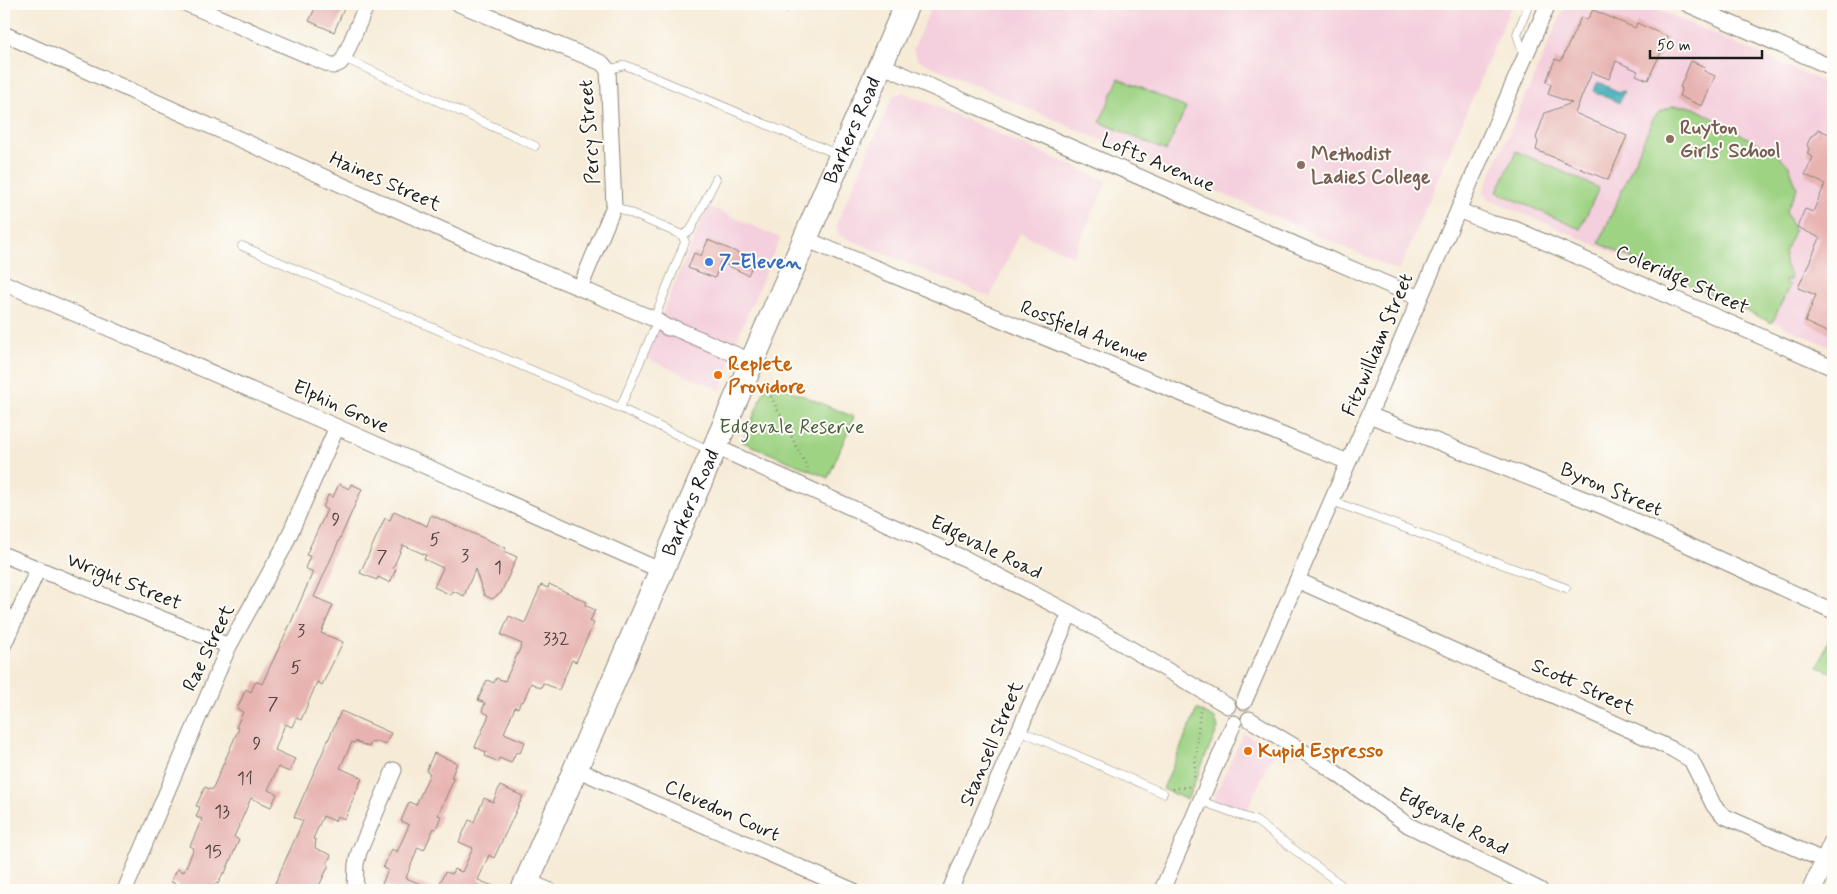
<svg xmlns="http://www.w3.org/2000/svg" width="1837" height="894" font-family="Mynerve,sans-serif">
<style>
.built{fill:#f4cfdd}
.green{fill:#9fd384;stroke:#5e7850}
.water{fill:#3babb7;stroke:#2c646a}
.building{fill:#e7b3b1}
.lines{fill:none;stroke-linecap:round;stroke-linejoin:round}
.service-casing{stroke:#89847a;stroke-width:9}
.minor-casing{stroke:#89847a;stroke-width:17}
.tertiary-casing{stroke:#89847a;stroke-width:21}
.primary-casing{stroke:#89847a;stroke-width:26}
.path{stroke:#89847a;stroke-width:2.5;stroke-dasharray:1 4;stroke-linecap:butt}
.service{stroke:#fff;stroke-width:8}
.minor{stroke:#fff;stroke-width:15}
.tertiary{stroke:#fff;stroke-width:19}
.primary{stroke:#fff;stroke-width:24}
.education-dot{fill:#8d6e63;stroke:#fdfcf7;stroke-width:2}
.shop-dot{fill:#3f7fe0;stroke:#fdfcf7;stroke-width:2}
.food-dot{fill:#e8710a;stroke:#fdfcf7;stroke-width:2}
.labels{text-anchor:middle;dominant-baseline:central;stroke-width:4;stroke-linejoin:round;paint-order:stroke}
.number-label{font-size:18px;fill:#4f4241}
.education-label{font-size:20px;font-weight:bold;fill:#785e54;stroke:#fdfcf7;text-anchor:start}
.street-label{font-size:20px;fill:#1c1c1c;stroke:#fdfcf7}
.shop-label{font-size:20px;font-weight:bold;fill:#366cbe;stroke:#fdfcf7;text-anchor:start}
.food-label{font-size:20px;font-weight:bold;fill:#c56008;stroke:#fdfcf7;text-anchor:start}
.park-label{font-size:20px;fill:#4a5c40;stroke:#fdfcf7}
</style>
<rect width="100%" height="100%" fill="#fdfcf7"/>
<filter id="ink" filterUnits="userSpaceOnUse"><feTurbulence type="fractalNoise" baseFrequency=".02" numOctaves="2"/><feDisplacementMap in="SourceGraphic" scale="10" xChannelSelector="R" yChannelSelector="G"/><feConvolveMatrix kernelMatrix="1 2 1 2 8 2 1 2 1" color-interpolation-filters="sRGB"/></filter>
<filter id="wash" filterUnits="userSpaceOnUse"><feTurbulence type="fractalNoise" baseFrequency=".0096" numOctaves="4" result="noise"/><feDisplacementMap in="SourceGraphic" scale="20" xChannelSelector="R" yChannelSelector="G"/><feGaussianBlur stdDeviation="1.12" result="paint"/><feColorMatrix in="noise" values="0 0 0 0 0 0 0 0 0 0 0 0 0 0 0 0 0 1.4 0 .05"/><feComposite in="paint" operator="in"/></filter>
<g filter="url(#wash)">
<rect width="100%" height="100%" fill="#f6ebd7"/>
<path class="built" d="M933 4H1512L1399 271 918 60 913 49Z
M1566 4H1645L1833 86V348L1487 198 1483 192Z
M903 92 1107 181 1073 256 1020 233 990 297 839 235 836 225 893 96Z
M708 206 780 238 739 334 721 390 645 358 664 309Z
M1244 733 1275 750 1245 814 1212 801Z"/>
<path class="green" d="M1119 78 1186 108 1166 151 1100 122Z
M1673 106H1686L1695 108 1778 155 1789 166 1797 188 1786 212 1794 231C1786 250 1779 257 1791 276L1790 280H1785V283L1790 285 1772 323 1599 243 1653 119 1659 112Z
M1516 151 1599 188 1580 229 1497 192Z
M768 381 854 417 828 478 743 442Z
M1831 633 1833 634V673L1818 667Z
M1197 709 1215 719 1218 728 1187 800 1163 789Z"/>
<path class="water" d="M1598 82 1619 92 1624 91 1619 103 1593 91Z"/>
<g id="blocks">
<path class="building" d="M317 4H346L334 32 309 21Z
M1593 10 1635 28 1637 23 1668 37 1648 80 1636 75 1638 71 1616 61 1609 79 1592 72 1575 113 1627 136 1608 180 1536 150 1538 142 1536 138 1545 113 1572 103 1548 94 1551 84 1546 82 1555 59 1561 61 1581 17 1587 20Z
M1691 61 1705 67 1704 71 1715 76 1702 106 1679 96 1682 88 1680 87Z
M1818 129 1833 136V335L1805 322 1816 295 1798 288 1820 238 1797 227 1805 209 1813 212 1825 184 1805 175 1813 157 1807 154 1809 149 1807 145 1811 136 1815 134Z
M708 240 755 260 748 275 720 262 715 278 688 268 694 253 701 256Z
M339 484 349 489 351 484 362 489 314 597 333 605 321 633 343 642 322 685 317 682 301 720 296 718 292 727 285 724 275 750 295 759 289 772 278 767 268 790 277 794 271 807 251 798 234 837 239 840 225 873H223L218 884 215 883 212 890H177L179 885 171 882 177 869 184 872 194 848 190 846 202 819 196 817 200 807 196 806 205 787 212 790 239 728 236 727 243 712 237 709 246 689 251 692 256 681 262 684 292 620 313 572 305 568 310 556 306 555 327 510 323 508 328 495 333 497Z
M394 511 427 526 431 515 506 548 504 551 517 557 501 593 492 599 484 595 475 569 464 596 453 591 451 595 434 587 443 568 424 559 426 555 403 545 393 568 396 569 390 583 378 577 377 580 360 573 385 518 390 520Z
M549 584 587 602 585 605 595 610 590 621 594 623 576 662 572 660 559 690 543 683 541 688 531 683 523 702 521 701 518 708 515 707 504 733 525 742 520 753 516 752 511 763 499 758 498 762 485 756 486 752 475 747 489 715 482 711 485 703 478 700 487 680 494 683 496 678 505 681 522 644 501 635 509 616 525 623 541 585 548 588Z
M341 711 391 733 385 745 376 741 375 743 371 742 369 747 355 741 354 743 352 742 340 768 362 778 345 819 337 816 335 821 323 816 313 839 316 840 315 848 331 855 327 864 329 865 317 890H272L303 821 294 817Z
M434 753 457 763 451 778 454 779 438 815 441 816 436 829 434 828 424 850 418 847 406 878 435 890H396L382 884 388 870 383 868 392 849 397 852 409 825 401 821 409 802 416 805 430 773 426 771Z
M500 786 523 796 494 858 489 855 478 880 503 890H452L439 885 445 872 452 874 454 869 462 872 473 848 459 842 469 820 474 822 484 798 493 802Z"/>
</g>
</g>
<g filter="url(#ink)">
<use href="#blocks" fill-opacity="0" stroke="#89847a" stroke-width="1"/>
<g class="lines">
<g class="service-casing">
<path id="service" d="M786 8 787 4
M1524 56 1517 34 1529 4
M344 58 535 146
M608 70 625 65 839 155
M614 206 682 235 685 242 654 319
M682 235 690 231 716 179
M242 246 620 408 711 451
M620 408 657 322
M1332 501 1566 588
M1019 730 1163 793
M1201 801 1256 821 1348 890"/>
</g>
<g class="minor-casing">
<path id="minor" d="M187 4 333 66 340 63 344 58 367 4
M459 4 602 63 608 70 614 206 580 288
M1687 4 1833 68
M4 34 474 244 654 319 668 328H674L753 362
M881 65 1419 298
M1458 210 1490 223 1515 229 1833 368
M805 239 1348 462
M4 283 337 427 662 571
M1369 415 1602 506 1833 611
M716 447 968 560 1070 613 1228 706
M4 555 229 646
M1297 580 1672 749 1691 760 1714 806 1724 816 1825 861
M4 644 38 569
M1244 702 1548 4
M1249 719 1322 763 1408 825 1540 890
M576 769 852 890
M527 881 548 890
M125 890 229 646 284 547 337 427
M355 890 356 864 359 852 394 770
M950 890 1070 613
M1162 890 1234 723"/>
</g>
<g class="tertiary-casing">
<path id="tertiary" d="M1812 890 1833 843"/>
</g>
<g class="primary-casing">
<g id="primary">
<path id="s1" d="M523 890 907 4"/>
</g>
</g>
<path class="path" d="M764 383 809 471
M1194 777 1200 711
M1173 789 1192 786"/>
<use href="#service" class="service"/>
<use href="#minor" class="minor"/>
<use href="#tertiary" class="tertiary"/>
<use href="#primary" class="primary"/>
</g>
</g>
<g class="education-dot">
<circle cx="1670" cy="139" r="5"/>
<circle cx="1301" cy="165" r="5"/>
</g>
<circle class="shop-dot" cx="709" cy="262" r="5"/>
<g class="food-dot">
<circle cx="718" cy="375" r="5"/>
<circle cx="1248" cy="751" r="5"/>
</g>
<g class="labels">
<g class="number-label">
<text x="336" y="520">9</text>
<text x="435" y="540">5</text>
<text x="465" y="556">3</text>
<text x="382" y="557">7</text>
<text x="498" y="568">1</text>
<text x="301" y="631">3</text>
<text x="556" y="639">332</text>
<text x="296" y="668">5</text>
<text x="273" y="704">7</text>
<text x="257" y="744">9</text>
<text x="245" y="779">11</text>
<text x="222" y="812">13</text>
<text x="213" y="852">15</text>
</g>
<g class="education-label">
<text x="1680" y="128">Ruyton<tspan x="1680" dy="23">Girls' School</tspan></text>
<text x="1311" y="154">Methodist<tspan x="1311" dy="23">Ladies College</tspan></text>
</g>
<g class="street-label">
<text stroke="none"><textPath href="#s1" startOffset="828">Barkers Road</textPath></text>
<text transform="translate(590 132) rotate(-94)">Percy Street</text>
<text transform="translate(1158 163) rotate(23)">Lofts Avenue</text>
<text transform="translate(385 182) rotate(24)">Haines Street</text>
<text transform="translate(1682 280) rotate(24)">Coleridge Street</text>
<text transform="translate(1084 332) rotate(22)">Rossfield Avenue</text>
<text transform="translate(1378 345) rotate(-67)">Fitzwilliam Street</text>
<text transform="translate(341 407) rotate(24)">Elphin Grove</text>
<text transform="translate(1611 490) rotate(23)">Byron Street</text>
<text stroke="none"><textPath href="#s1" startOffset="422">Barkers Road</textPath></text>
<text transform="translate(986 548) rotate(26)">Edgevale Road</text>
<text transform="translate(124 582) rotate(22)">Wright Street</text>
<text transform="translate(209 648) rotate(-64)">Rae Street</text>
<text transform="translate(1583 687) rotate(24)">Scott Street</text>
<text transform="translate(992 744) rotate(-67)">Stansell Street</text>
<text transform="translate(722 811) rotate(24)">Clevedon Court</text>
<text transform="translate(1453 822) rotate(28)">Edgevale Road</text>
</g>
<g class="shop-label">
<text x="719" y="262">7-Eleven</text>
</g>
<g class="food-label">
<text x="728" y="364">Replete<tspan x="728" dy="23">Providore</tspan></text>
<text x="1258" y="751">Kupid Espresso</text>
</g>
<g class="park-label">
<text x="792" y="427">Edgevale Reserve</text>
</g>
</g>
<rect width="1837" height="894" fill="none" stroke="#fdfcf7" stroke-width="20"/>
<path d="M1650 50v8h112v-8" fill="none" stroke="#1c1c1c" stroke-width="2.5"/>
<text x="1657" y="50" font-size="15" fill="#1c1c1c" stroke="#fdfcf7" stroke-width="4" paint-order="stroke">50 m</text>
</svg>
